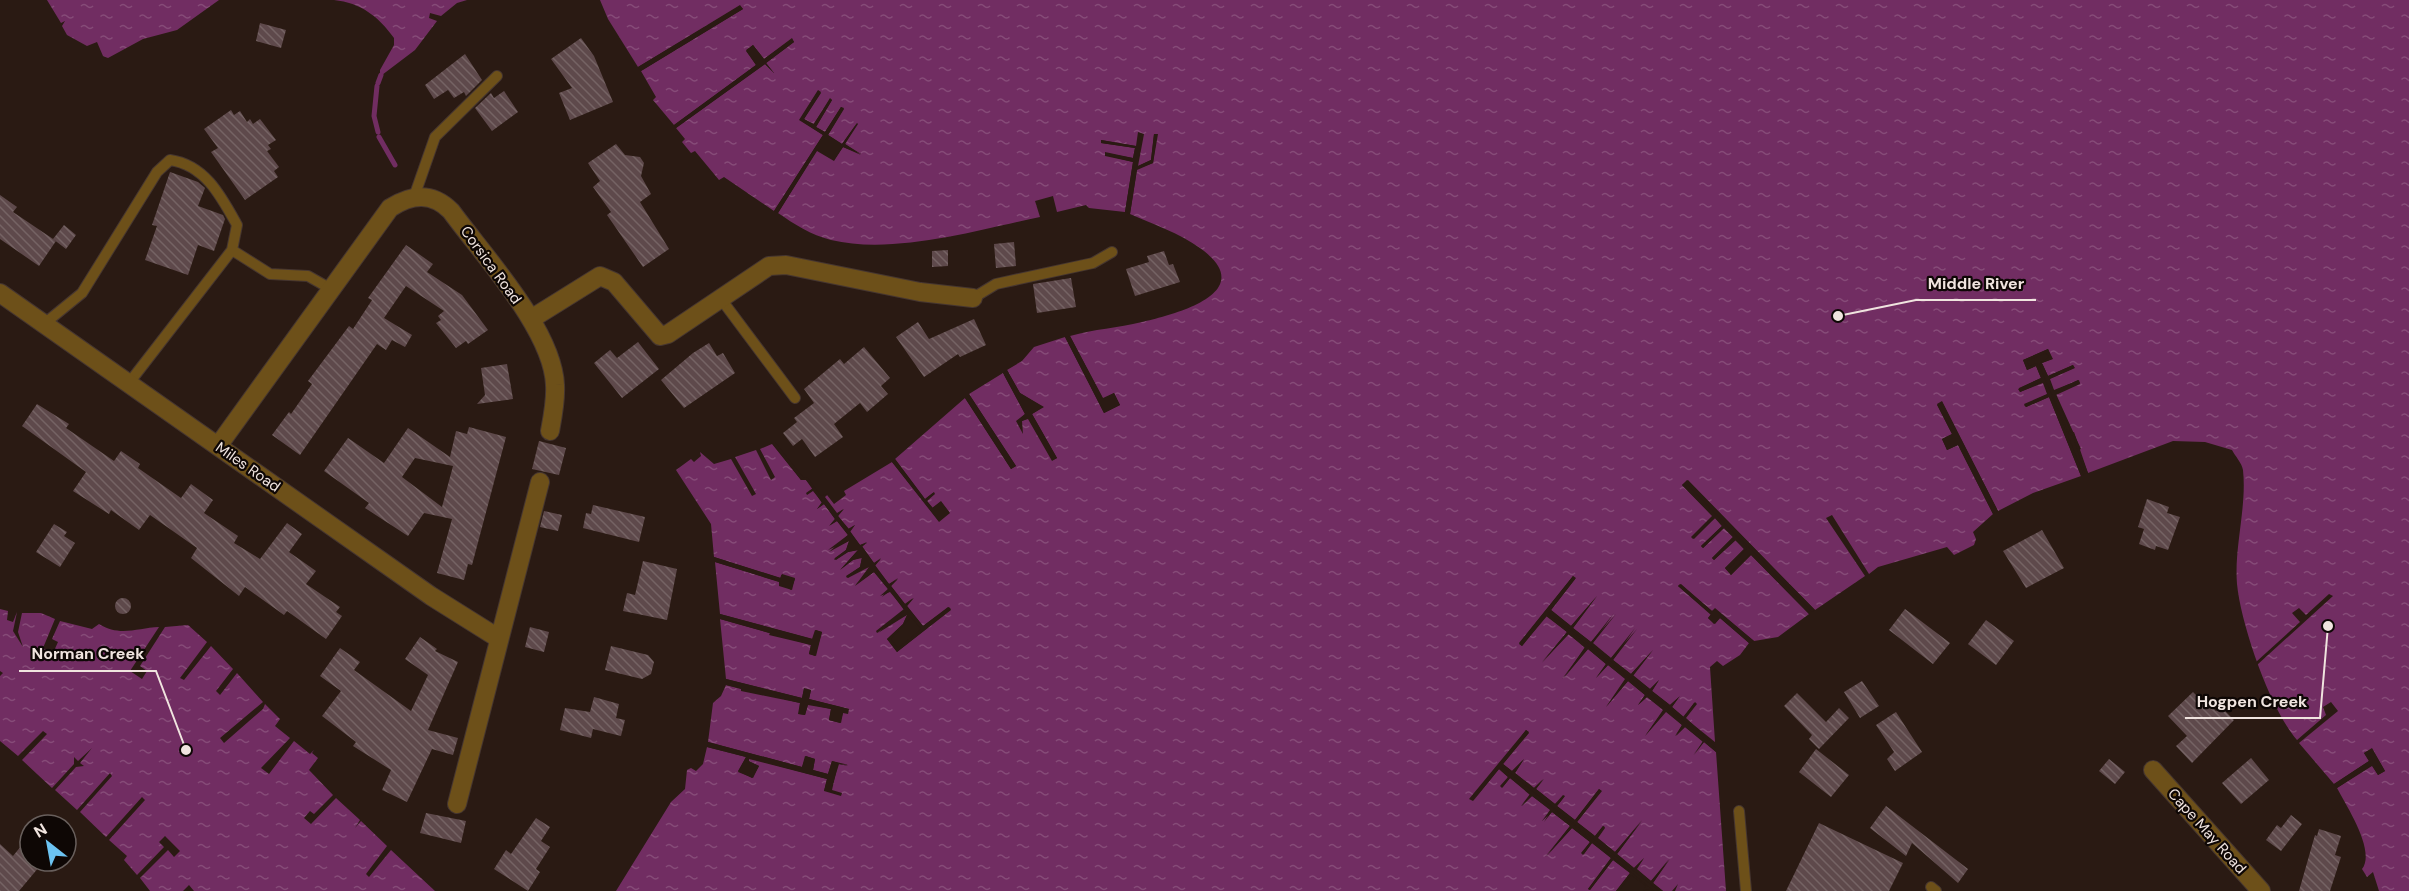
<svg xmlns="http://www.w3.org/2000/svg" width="2409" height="891" font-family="'DM Sans',sans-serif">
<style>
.water{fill:url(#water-ripples)}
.pier{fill:#2a1a13;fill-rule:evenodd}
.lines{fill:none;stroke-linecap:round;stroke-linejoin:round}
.stream{stroke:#712d62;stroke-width:5}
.building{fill:url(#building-back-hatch);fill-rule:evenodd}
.lane-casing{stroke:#463630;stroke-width:12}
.street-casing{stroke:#463630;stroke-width:20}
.lane{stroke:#6d5019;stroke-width:10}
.street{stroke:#6d5019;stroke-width:18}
.labels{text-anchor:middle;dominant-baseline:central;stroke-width:4.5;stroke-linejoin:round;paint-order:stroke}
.street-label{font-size:15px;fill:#f0e4df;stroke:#0e0705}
.leader{fill:none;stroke:#f0e4df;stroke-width:2}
.callout-dot{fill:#f0e4df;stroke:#0e0705;stroke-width:2}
.callout-label{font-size:16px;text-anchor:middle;font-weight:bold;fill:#f0e4df;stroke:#0e0705;stroke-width:4.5;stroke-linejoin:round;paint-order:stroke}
</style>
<defs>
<pattern id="water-ripples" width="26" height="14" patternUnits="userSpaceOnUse" patternTransform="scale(1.5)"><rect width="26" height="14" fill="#712d62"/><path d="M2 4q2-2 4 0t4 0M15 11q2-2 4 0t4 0" fill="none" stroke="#864b78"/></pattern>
<pattern id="building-back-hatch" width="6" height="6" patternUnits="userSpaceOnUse" patternTransform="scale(1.5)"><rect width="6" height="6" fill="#5e494b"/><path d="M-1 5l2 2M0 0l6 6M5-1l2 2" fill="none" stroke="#756364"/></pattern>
</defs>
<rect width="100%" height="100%" fill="#2a1a13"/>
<path class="water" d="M47 0H219L177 30 143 39 108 58 103 56 97 42 87 46 67 35 62 26 65 21 61 23Z
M334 0H467L457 3 441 16 430 13 429 18 437 21 415 50 382 75 380 74V70L394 45V38C378 16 361 3 334 0Z
M600 0H2409V891H2379L2373 872 2367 877 2362 869C2376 851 2347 807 2337 788L2372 765 2378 775 2385 771 2372 749 2364 753 2369 761 2334 784 2299 743 2338 711 2331 702 2323 707 2326 715 2297 740C2270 709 2241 625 2237 584 2234 547 2247 507 2243 470 2242 463 2235 456 2232 450L2205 442 2173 441 2088 473 2079 450 2081 449 2056 394 2080 383 2078 380 2054 391 2049 379 2074 368 2073 365 2048 376 2042 363 2052 359 2048 349 2023 360 2027 370 2036 366 2041 378 2019 388 2020 392 2043 382 2048 394 2024 405 2026 407 2049 397 2081 476 2033 493 1998 511 1942 402 1937 405 1952 434 1942 439 1947 450 1958 445 1993 514 1973 532 1976 539 1974 545 1954 555 1947 547 1878 567 1869 574 1832 515 1826 518 1865 576 1815 610 1688 480 1682 485 1713 516 1692 537 1694 539 1715 518 1722 526 1701 546 1703 548 1724 528 1733 537 1712 558 1714 560 1735 540 1744 549 1725 568 1731 575 1751 555 1809 614 1778 637 1754 641 1715 609 1712 611 1681 584 1678 586 1711 615 1708 618 1714 624 1720 618 1749 643 1740 655 1723 666 1717 661 1710 667 1715 742 1685 718 1696 704 1694 703 1684 717 1672 707 1679 697 1670 705 1652 691 1659 680 1650 689 1633 675 1653 650 1631 674 1613 660 1635 628 1611 658 1592 644 1614 613 1591 642 1573 628 1597 596 1571 626 1551 610 1575 579 1573 576 1519 643 1522 646 1546 616 1567 632 1542 663 1568 634 1585 647 1563 679 1588 649 1606 664 1596 678 1608 665 1626 679 1606 707 1628 681 1645 695 1638 705 1647 697 1664 710 1645 736 1666 711 1682 725 1675 736 1685 727 1703 742 1693 755 1704 742 1716 752 1726 891H1675L1678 884 1672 891H1663L1653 883 1670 859 1651 881 1636 869 1644 858 1634 868 1617 854 1642 821 1615 852 1597 838 1605 827 1603 826 1595 836 1577 822 1601 791 1599 789 1575 820 1557 806 1565 796 1555 804 1536 789 1543 779 1534 788 1515 773 1524 759 1512 771 1503 764 1529 733 1526 730 1473 801 1499 769 1508 777 1502 788 1510 778 1530 795 1522 806 1532 796 1551 810 1544 822 1552 812 1570 826 1546 857 1572 828 1590 842 1582 853 1584 854 1592 843 1611 858 1588 889 1590 890 1613 860 1630 873 1616 891H616L671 802 685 789 687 770 691 768 696 771 703 764 707 747 746 757 738 771 752 778 759 766 748 761 749 758 827 779 824 791 831 790 839 764 848 766 832 761 828 774 813 770 815 759 806 756 802 767 708 742 713 703 721 696 726 685 800 703 799 714 805 715 808 704 831 709 829 720 840 723 843 713 849 709 809 699 811 690 804 689 802 698 726 679 720 619 811 645 809 654 815 656 822 632 816 630 813 639 720 614 715 562 780 582 791 590 795 579 781 575V578L714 557 711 524 676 470 691 459 694 462 701 456 700 452 714 464 731 459 752 496 756 494 735 457 756 450 771 480 775 477 760 449 772 444 801 480H806L822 503 817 509 824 504 835 519 830 525 837 521 848 535 829 552 849 541 846 550 835 558 836 560 848 552 858 550 841 569 853 560 862 557 860 567 847 576 848 578 869 567 865 576 855 585 874 572 888 589 882 597 890 591 904 610 878 633 907 615 903 624 887 639 897 652 951 609 948 607 923 626 907 606 914 598 905 604 891 586 898 579 889 584 875 565 881 559 874 563 862 546 867 543 860 545 850 531 855 525 849 529 838 516 843 509 837 514 824 497 827 495 834 504 846 495 844 491 892 462 939 521 949 512 941 502 933 508 927 501 934 492 925 499 895 459 965 398 1011 469 1016 466 969 394 1003 373 1025 414 1017 422 1021 425 1022 421 1028 418 1053 460 1057 458 1032 414 1043 407 1020 393 1007 370 1022 361 1034 347 1065 337 1104 413 1120 405 1114 393 1103 399 1070 336C1094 329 1118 328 1142 322 1176 314 1261 292 1200 248 1179 233 1153 224 1130 214L1137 169 1153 163 1157 134H1154L1151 160 1138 166 1136 146 1101 140V143L1135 148 1133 158 1105 153V156L1133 162 1125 212 1089 208 1086 205 1057 212 1053 196 1035 201 1040 217C978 230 894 255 831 240 811 235 794 224 778 213L817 150 834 160 843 147 861 154 845 144 857 123 842 144 828 135 844 108 841 107 825 132 816 127 832 100 830 99 813 125 804 119 821 93 818 91 800 120 823 135 774 211 724 177 719 180 695 151 691 153 682 142 685 139 676 128 765 64 774 73 766 63 794 42 792 39 764 59 753 45 746 51 756 65 674 125 653 100 656 97 641 71 743 9 740 6 638 67 608 19Z
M0 609 8 611 7 620 13 622 17 612 13 631 23 647 18 632 22 613H41L55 619 43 648 53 653 58 642 52 639 60 621 92 629 99 624C119 637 138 628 159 627L130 671 142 679 147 671 140 666 165 627 188 625 207 642 180 678 184 680 211 646 233 669 216 691 220 695 237 673 263 702 220 738 224 743 263 709 265 704 280 719 275 726 290 738 261 768 269 774 294 741 310 754 314 750 312 753 318 758 309 770 333 795 314 814 310 811 304 818 311 824 336 798 360 820 355 828 361 821 387 846 366 874 369 877 391 850 435 891H194L189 885 183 891H150L140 878 168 850 174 857 180 851 165 836 159 842 164 847 137 875 124 860 127 856 109 840 145 800 142 797 106 837 80 812 112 776 110 773 77 810 55 790 76 767 84 766 80 763 92 748 78 761 74 757V764L52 788 22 760 47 734 43 731 18 756 0 741V676L3 673 0 671Z"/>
<path class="pier" d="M740 5 743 9 641 71 638 67Z
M792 38 794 42 766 63 774 73 765 64 676 128 674 125 756 65 746 50 753 45 764 59Z
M818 90 821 92 804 119 814 124 830 98 832 100 816 127 825 132 841 107 844 109 828 135 842 144 857 123 858 124 845 144 861 155 843 147 834 161 817 151 778 213 774 211 823 135 799 120Z
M1138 132 1144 134 1138 166 1151 160 1154 134H1158L1153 163 1137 170 1130 214 1125 212 1133 162 1105 155V152L1133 158 1135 148 1101 143V140L1136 146Z
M1070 336 1103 398 1114 393 1120 405 1104 413 1065 337Z
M2048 349 2053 359 2042 363 2048 376 2073 365 2075 368 2050 379 2054 390 2079 380 2080 384 2056 395 2071 433 2074 432 2088 473 2085 474 2073 436 2069 434 2039 364 2049 357 2046 353 2027 361 2029 366 2036 363 2039 365 2084 475 2081 476 2049 397 2026 407 2024 404 2047 394 2043 383 2020 392 2018 389 2041 378 2036 366 2027 370 2023 360Z
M1007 370 1020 393 1044 407 1032 414 1057 458 1052 461 1028 419 1022 421 1023 434 1016 421 1025 414 1003 373Z
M969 394 1016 466 1011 469 965 398Z
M1942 401 1998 511 1993 514 1958 445 1947 450 1942 439 1952 434 1937 404Z
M771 442H775L803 477 808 478 821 496 829 493 825 497 837 513 844 509 838 516 848 529 855 525 850 532 860 545 867 542 862 547 874 563 881 558 875 566 889 584 898 578 891 586 905 604 913 598 907 606 923 626 949 607 951 610 897 652 887 639 903 624 907 615 899 618 877 633 876 631 904 609 890 592 880 596 888 589 874 572 855 586 869 567 862 568 847 578 846 576 860 567 862 558 853 560 840 570 858 550 848 552 835 560 834 559 846 550 849 541 828 550 848 535 837 521 829 526 835 519 824 504 817 509 822 502 813 491 807 495 806 493 813 488 806 480H801ZM911 617 921 629 898 648 891 639Z
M895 459 925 499 934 492 935 494 927 501 932 508 941 501 950 513 939 522 892 462Z
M1687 480 1815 610 1812 612 1687 484 1747 548 1729 569 1731 571 1752 553 1811 612 1809 614 1751 555 1731 575 1725 568 1744 549 1736 540 1714 560 1712 558 1733 537 1724 528 1703 548 1701 546 1722 526 1715 518 1693 539 1691 537 1712 516 1682 485Z
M714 557 780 578 782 574 795 578 792 590 779 586V582L715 562Z
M1573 576 1576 578 1551 610 1571 626 1597 596 1573 628 1591 642 1616 614 1593 643 1611 658 1637 629 1613 660 1631 674 1653 650 1633 676 1650 689 1659 680 1652 691 1670 705 1680 696 1672 707 1683 717 1695 702 1697 704 1686 718 1715 745 1570 629 1548 612 1547 613 1716 748V752L1704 742 1694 755 1703 741 1685 727 1676 736 1682 725 1666 712 1645 736 1663 710 1647 697 1638 705 1645 695 1628 681 1606 707 1625 679 1608 665 1596 678 1606 664 1588 649 1562 679 1585 648 1569 634 1542 662 1567 632 1547 616 1522 646 1519 644Z
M1680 584 1712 611 1715 608 1754 641 1749 643 1720 618 1715 624 1708 618 1711 614 1678 586Z
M2329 594 2333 596 2257 665 2256 662 2300 622 2292 613 2299 608 2306 615Z
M720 614 812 639 815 630 822 632 816 656 809 654 811 645 769 635 770 633 720 619Z
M726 679 802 698 804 688 811 690 809 699 849 709 848 714 843 713 841 723 829 720 831 709 808 705 805 715 798 714 800 703 741 691V689L726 685Z
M1526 730 1529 732 1503 764 1512 771 1524 759 1515 773 1534 788 1544 779 1536 789 1555 804 1563 795 1565 796 1557 806 1575 820 1599 789 1602 791 1577 822 1595 836 1603 826 1605 828 1598 838 1615 852 1642 820 1617 854 1634 868 1644 858 1637 869 1651 881 1669 859 1653 883 1663 891H1659L1500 765 1654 891 1648 889 1643 891 1646 886 1631 875 1619 891H1616L1630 873 1613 860 1590 890 1588 889 1611 858 1592 843 1583 855 1581 853 1590 842 1572 828 1545 857 1570 826 1552 812 1542 821 1550 810 1532 796 1521 806 1530 794 1510 778 1502 788 1500 786 1508 777 1499 769 1473 801 1469 799Z
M708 742 802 767 805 756 815 759 813 770 828 774 832 761 849 765 838 764 832 790 842 793 841 796 824 791 827 779 749 759V761L759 766 753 778 738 772 746 757 707 747Z
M2372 748 2385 771 2378 775 2372 766 2337 788 2334 784 2369 761 2364 753Z"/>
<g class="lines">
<path class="stream" d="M378 83 381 75
M377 86 374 116 378 132
M379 137 395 165"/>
</g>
<path class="building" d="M260 23 286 30 281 48 256 41Z
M581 38 594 56 613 102 570 120 559 93 572 88 551 59Z
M465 54 482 80 466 96 464 92 454 98 448 90 434 99 425 85Z
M504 91 518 112 492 131 475 108 491 93 494 98Z
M231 110 234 115 240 111 247 122 250 119 253 124 260 119 276 140 268 145 271 149 267 151 279 167 274 171 278 177 245 200 211 152 218 148 204 129Z
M616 144 625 155 640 157 644 163 641 176 651 194 640 202 669 249 643 267 607 215 611 212 593 187 600 181 588 163Z
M170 172 198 182 205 188 198 206 223 215 225 219 214 251 198 245 188 275 145 260 157 226 152 225Z
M0 195 17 207 13 212 56 241 39 266 0 239Z
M64 225 76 235 66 249 53 239Z
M1014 242 1016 266 996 268 994 244Z
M406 245 433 264 427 272 462 295 488 330 468 344 466 341 456 348 436 323 441 320 438 316 444 311 406 286 384 318 412 335 405 347 392 340 386 350 377 344 300 455 272 435 289 412 291 414 312 384 308 381 349 326 353 329 372 300 368 298Z
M948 250V266L932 267V251Z
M1164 251 1169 265 1173 264 1180 282 1135 296 1126 269 1149 262 1147 256Z
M1071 278 1076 307 1037 313 1033 284Z
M974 319 986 345 960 357 958 354 924 377 896 337 918 322 929 339Z
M638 342 659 369 622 398 594 363 610 350 617 358Z
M709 343 717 356 723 353 735 373 684 408 661 380 693 353Z
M864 347 890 378 881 386 888 394 867 412 860 403 834 424 843 437 815 457 802 439 793 446 783 433 797 422 794 418 814 403 804 389 840 359 844 364Z
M507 364 513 399 477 404 485 395 481 368Z
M37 404 69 424 66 428 114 461 121 451 140 464 138 468 181 498 191 484 213 500 204 513 238 536 234 543 260 559 287 523 302 534 289 552 316 571 306 584 340 607 336 612 342 616 326 639 287 611 284 615 245 587 239 596 191 558 197 548 150 515 139 530 111 510 109 514 73 491 86 472 22 426Z
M469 427 506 437 472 565 468 564 464 580 437 573 452 519 424 513 408 536 365 508 369 503 324 471 348 438 384 463 408 428 450 457 456 431 467 434ZM415 458 453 466 442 507 402 477Z
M539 441 566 448 559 475 532 469Z
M2147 499 2169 507 2167 513 2180 517 2168 550 2156 546 2155 550 2139 544 2144 529 2138 527Z
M593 505 645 517 639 542 583 528 586 513 591 514Z
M544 511 562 515 558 531 540 527Z
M54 524 67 532 64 536 75 543 60 567 36 552Z
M2042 530 2064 568 2026 588 2003 551Z
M643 561 677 569 667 620 623 611 627 593 635 595Z
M115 606a8 8 0 1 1 16 0a8 8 0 1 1-16 0Z
M1905 609 1950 643 1933 664 1889 630Z
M1986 620 2014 641 1996 665 1968 644Z
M530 627 549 632 544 652 525 647Z
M420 637 437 649 435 651 458 662 428 730 458 738 453 755 432 749 407 802 382 790 391 770 353 746 356 742 322 716 341 691 320 676 340 648 360 662 354 670 411 711 428 675 405 659Z
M611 646 648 655 654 662 651 674 642 679 605 670Z
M1862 681 1879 706 1860 718 1844 692Z
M2193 692 2201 700 2203 698 2216 711 2221 707 2234 720 2192 763 2176 746 2187 736 2168 716Z
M1797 693 1826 722 1839 708 1849 718 1819 749 1809 739 1812 735 1784 706Z
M594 697 619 704 616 718 625 720 621 736 593 729 591 738 560 730 565 708 590 712Z
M1896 712 1922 752 1895 771 1887 759 1894 752 1876 725Z
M1816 749 1849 775 1831 797 1799 772Z
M2251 758 2269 780 2241 804 2222 783Z
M2109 759 2125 772 2115 784 2099 771Z
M1886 806 1968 869 1958 883 1912 843 1906 856 1870 828Z
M426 813 466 821 461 843 420 833Z
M2291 815 2302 824 2281 851 2266 840 2277 825 2281 828Z
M536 818 550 827 541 841 550 847 536 869 540 872 528 891 494 869 506 850 511 854Z
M1819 823 1903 863 1889 891H1786Z
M2319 829 2341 836 2335 855 2341 857 2330 891H2299L2315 835 2317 836Z
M30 835V861H44L19 891H0V844L13 856Z"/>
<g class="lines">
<g class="lane-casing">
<path id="lane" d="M414 197 435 137 497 76
M232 250 270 274 308 276 331 289
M973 298 996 284 1093 263 1112 252
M721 299 795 398
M44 324 82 293 157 172 170 160C205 165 221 196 237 225L232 250 129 383
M1739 811 1746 891
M1931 887 1936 891"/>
</g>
<g class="street-casing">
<path id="street" d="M0 293 431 596 498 638
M531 319 600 276 614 282 660 336 668 334 769 266 786 265 920 292 973 298
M218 446 390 208C412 194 432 192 451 211 483 255 553 330 555 385 556 400 553 415 550 431
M2153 770 2261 891
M457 804 540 482"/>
</g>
<use href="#lane" class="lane"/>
<use href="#street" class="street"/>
</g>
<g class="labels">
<g class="street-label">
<text transform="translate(491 265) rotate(54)">Corsica Road</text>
<text transform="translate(248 467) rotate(35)">Miles Road</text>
<text transform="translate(2207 831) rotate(48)">Cape May Road</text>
</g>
</g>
<path class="leader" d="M1838 316L1916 300H2036M186 750L156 671H19M2328 626L2320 718H2185"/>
<g class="callout-dot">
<circle cx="1838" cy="316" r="6"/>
<circle cx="186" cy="750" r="6"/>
<circle cx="2328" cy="626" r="6"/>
</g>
<g class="callout-label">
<text x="1976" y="289">Middle River</text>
<text x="88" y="659">Norman Creek</text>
<text x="2252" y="707">Hogpen Creek</text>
</g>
<g transform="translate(48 843) rotate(329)"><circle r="28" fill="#0e0705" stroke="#685f5c" stroke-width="1.5"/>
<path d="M0-4.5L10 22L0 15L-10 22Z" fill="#6cc3f2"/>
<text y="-9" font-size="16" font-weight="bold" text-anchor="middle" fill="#f0e4df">N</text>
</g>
</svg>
